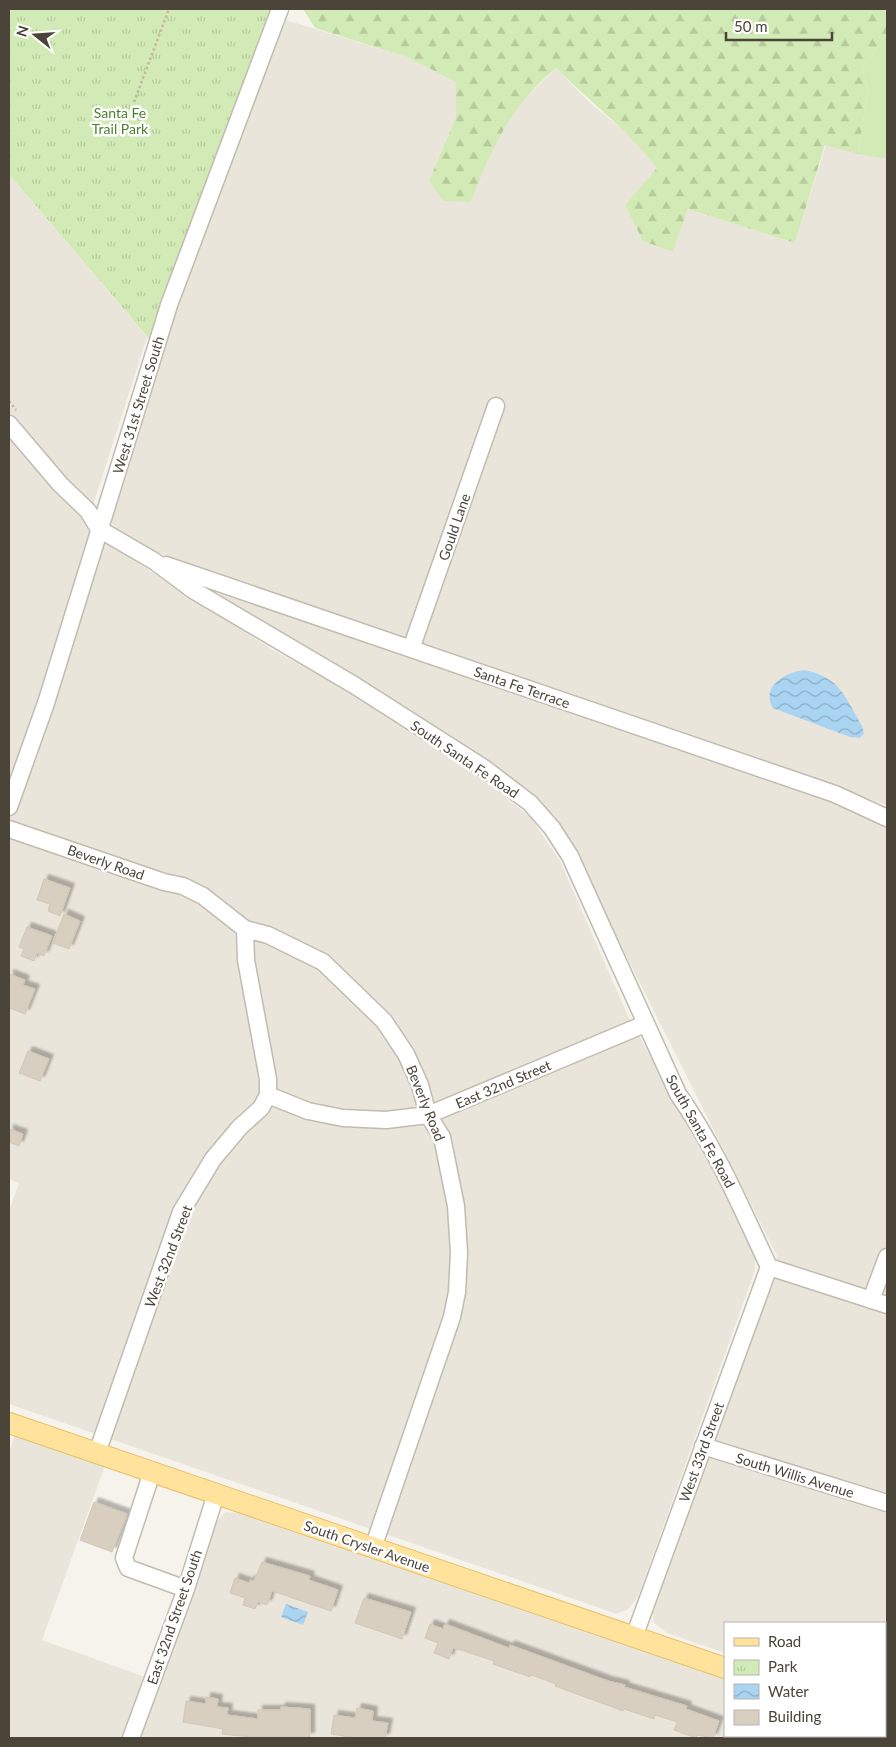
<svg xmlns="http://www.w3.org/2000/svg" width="896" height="1747" font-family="Lato,sans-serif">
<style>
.residential{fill:#eae5da}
.green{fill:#d2eab5}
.forest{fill:url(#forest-firs)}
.park{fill:url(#park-tufts)}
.water{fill:url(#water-waves)}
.building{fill:#d8cfc1;stroke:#d3c7b4;filter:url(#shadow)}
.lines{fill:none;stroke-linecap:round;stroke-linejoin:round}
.minor-casing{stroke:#c2bbae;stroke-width:19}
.major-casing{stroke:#e6c16a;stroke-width:22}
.path{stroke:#c4b79f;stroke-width:2.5;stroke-dasharray:2.5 2.5;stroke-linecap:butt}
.minor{stroke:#fff;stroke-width:16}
.major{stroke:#ffe39c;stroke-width:20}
.labels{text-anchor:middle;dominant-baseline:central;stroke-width:5;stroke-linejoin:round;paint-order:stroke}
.park-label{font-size:14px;fill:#4a7f2a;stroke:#fff}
.street-label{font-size:14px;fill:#4b4439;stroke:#fff}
</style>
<defs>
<pattern id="forest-firs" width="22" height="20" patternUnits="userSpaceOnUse" patternTransform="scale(1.25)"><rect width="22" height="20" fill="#d2eab5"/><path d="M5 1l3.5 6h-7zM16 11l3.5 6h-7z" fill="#b6ca9c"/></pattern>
<pattern id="park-tufts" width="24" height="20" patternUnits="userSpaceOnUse" patternTransform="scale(1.25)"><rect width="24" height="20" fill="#d2eab5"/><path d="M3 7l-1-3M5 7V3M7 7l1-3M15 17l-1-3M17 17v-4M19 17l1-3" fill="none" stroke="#b6ca9c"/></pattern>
<pattern id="water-waves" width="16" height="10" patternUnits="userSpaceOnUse" patternTransform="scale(1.25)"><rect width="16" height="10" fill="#a9d4f2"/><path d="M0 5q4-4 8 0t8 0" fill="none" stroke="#8caec5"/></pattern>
<filter id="shadow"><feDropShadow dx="4.5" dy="-4.5" stdDeviation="1" flood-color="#0004"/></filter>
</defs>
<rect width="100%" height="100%" fill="#f6f3ec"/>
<path class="residential" d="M286 20 407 57 456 82V117L429 181 471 202 487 157 517 107 556 68 588 101 638 143 657 168 673 252 688 209 795 243 826 145 887 159V805L175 560 134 541 115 528 111 521V511L188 276Z
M9 174 147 337 88 521 118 550 273 650 369 702 480 776 531 818 560 861 628 1016 745 1224 755 1248V1270L638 1597 628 1609 617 1614 9 1404V1211L19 1183 9 1179Z
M219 587 820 795 887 826V1708H885V1623H725V1653L667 1633 654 1623 652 1611 777 1256 564 832 541 804 511 777 224 598 218 592Z
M15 1435 105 1466 42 1640 145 1677 123 1738H9V1452Z
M226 1512 245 1514 725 1678V1736H885V1733L887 1734V1738H139L217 1521Z"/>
<path class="green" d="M887 34V159L858 154 868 89 862 68Z"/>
<path class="forest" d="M303 9H887V34L862 68 868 89 858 154 825 145 795 243 688 209 673 252 643 241 625 205 657 168C628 130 590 102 556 68 511 106 491 148 471 202L443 201 429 181 456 117V82L407 57 315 28Z"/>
<path class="park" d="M9 9H280L156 347 9 174Z"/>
<path class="water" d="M805 670C841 678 845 697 862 726L864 733 860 738 850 737 773 708C760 686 786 672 805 670Z
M286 1604 308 1612 303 1625 281 1617Z"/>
<path class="building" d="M44 879 70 888 60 916 48 911 50 904 37 900Z
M64 914 80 921 69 949 53 943Z
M27 927 52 936 44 956 37 953 34 961 21 956 24 949 19 947Z
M9 974 25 980 23 985 35 989 25 1014 9 1008Z
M28 1051 49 1059 40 1081 19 1073Z
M9 1129 23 1134 19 1146 9 1142Z
M94 1502 127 1514 112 1552 80 1540Z
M262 1562 310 1576 309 1580 338 1590 331 1611 272 1591 267 1605 258 1602 255 1609 243 1605 245 1598 230 1593 235 1578 249 1583 250 1580 254 1581Z
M364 1598 411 1612 402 1639 355 1623Z
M430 1624 443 1629 445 1624 509 1648 510 1645 608 1681 625 1685 624 1687 687 1706 686 1709 719 1721 713 1738 697 1735 696 1738 674 1730 677 1722 655 1715 654 1719 624 1709 623 1711 555 1686 556 1684 531 1675 530 1677 493 1664 494 1661 464 1651 453 1648 449 1659 434 1653 438 1643 425 1638Z
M206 1697 218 1699 217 1707 228 1708 227 1715 258 1719V1710H281V1707L310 1709V1737H251L222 1734 223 1729 183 1722 186 1701 206 1704Z
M357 1708 373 1711 372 1721 388 1723 385 1738H356L331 1734 334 1715 355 1718Z"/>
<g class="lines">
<g class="minor-casing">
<path id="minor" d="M9 424 60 484 88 511 99 529 154 561 193 590 354 685 484 768 530 803 552 828 570 856 678 1094C716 1148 741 1207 769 1267
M166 565 835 794 887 818
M411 649 496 406
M9 807 46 703 169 305 280 9
M9 829 164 882 183 886 203 896 245 929 268 935 323 962 384 1021 406 1054 420 1085 428 1115 442 1137 456 1206 459 1253 457 1292 452 1317 373 1548
M268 1095 308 1111 343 1118 386 1120 428 1115 645 1024
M769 1267 887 1305
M871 1300 887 1257
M703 1446 887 1503
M97 1453 181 1212 213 1159 240 1127 261 1108 268 1095V1079L246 960 245 929
M152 1472 124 1558 128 1568 186 1589
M634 1637 769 1267
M131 1738 186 1589 216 1494
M873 1738 875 1736"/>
</g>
<g class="major-casing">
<path id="major" d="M9 1423 725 1668
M885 1721 887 1722"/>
</g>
<path class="path" d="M134 102 169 9
M9 401 16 410"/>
<use href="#minor" class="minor"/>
<use href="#major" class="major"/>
</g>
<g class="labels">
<g class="park-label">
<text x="120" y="112">Santa Fe<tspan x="120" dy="16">Trail Park</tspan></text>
</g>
<g class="street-label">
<text transform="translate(138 405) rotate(-73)">West 31st Street South</text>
<text transform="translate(454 527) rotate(-71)">Gould Lane</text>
<text transform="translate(522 687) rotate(19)">Santa Fe Terrace</text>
<text transform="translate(465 759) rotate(34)">South Santa Fe Road</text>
<text transform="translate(106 862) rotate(19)">Beverly Road</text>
<text transform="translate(503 1084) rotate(-23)">East 32nd Street</text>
<text transform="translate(426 1103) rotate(68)">Beverly Road</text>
<text transform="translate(701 1131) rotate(61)">South Santa Fe Road</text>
<text transform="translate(168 1256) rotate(-69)">West 32nd Street</text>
<text transform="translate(701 1452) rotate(-70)">West 33rd Street</text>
<text transform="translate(795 1475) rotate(17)">South Willis Avenue</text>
<text transform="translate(367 1546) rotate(19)">South Crysler Avenue</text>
<text transform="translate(174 1617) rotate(-71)">East 32nd Street South</text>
</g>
</g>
<rect width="896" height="1747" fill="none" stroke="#4b4439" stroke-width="20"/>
<rect x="724" y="1622" width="162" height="115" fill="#ffffff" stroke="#b7b4b0"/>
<rect x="734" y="1638" width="25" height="8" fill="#ffe39c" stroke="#b7b4b0"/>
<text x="768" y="1647" font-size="15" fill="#4b4439">Road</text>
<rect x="734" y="1660" width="25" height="15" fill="url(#park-tufts)" stroke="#b7b4b0"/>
<text x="768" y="1672" font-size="15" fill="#4b4439">Park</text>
<rect x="734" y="1684" width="25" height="15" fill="url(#water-waves)" stroke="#b7b4b0"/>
<text x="768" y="1697" font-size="15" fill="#4b4439">Water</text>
<rect x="734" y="1710" width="25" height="15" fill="#d8cfc1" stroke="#b7b4b0"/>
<text x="768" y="1722" font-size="15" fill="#4b4439">Building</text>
<g transform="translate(35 35) rotate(287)" stroke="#ffffff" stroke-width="4" paint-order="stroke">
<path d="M0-4L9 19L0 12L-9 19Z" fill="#4b4439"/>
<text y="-8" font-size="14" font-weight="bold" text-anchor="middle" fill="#4b4439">N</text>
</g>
<path d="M726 32v8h106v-8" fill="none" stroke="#4b4439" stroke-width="2.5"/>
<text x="734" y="32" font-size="15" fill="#4b4439" stroke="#ffffff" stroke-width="4" paint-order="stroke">50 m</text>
</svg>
